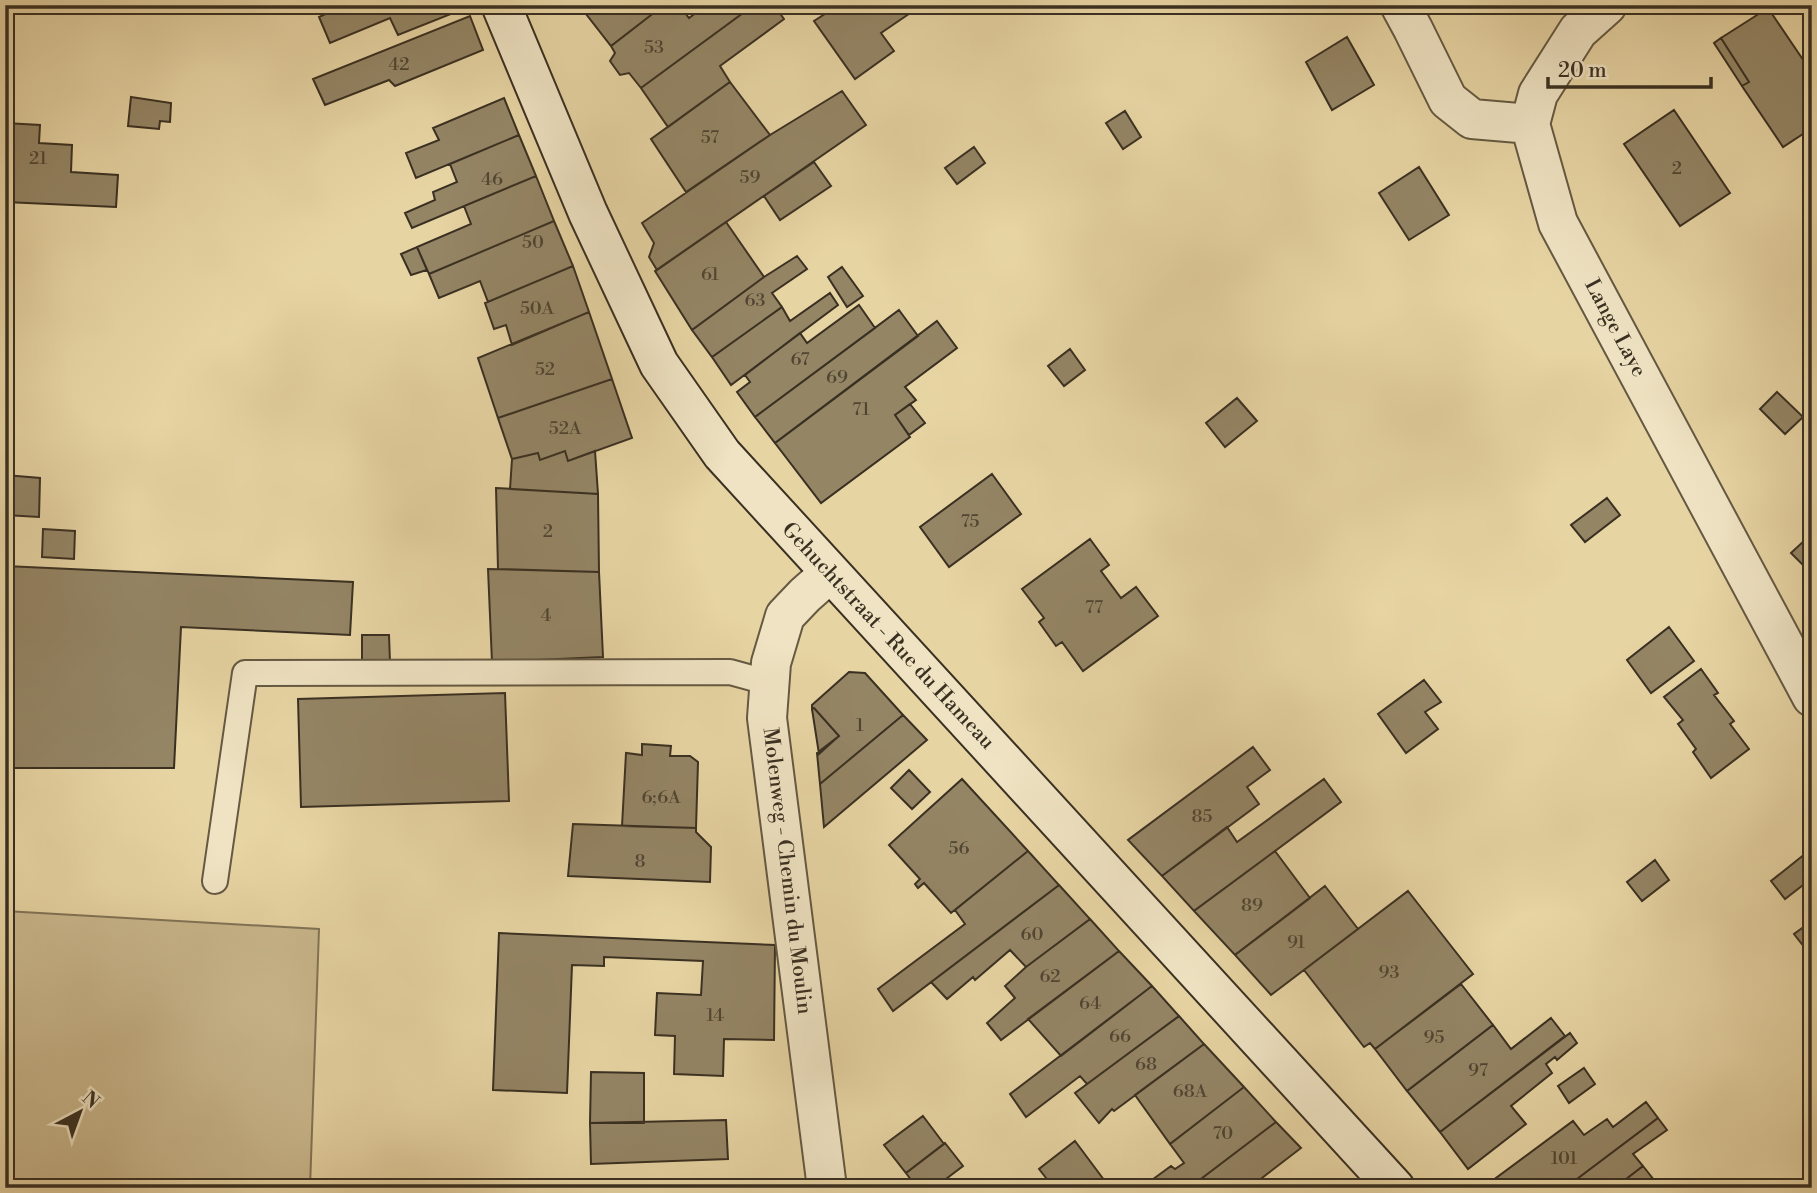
<svg xmlns="http://www.w3.org/2000/svg" width="1817" height="1193" font-family="'Libre Bodoni',serif">
<style>
.green{fill:#cab88d;stroke:#827458;stroke-width:2}
.building{fill:#948565;stroke:#3a3022;stroke-width:2}
.lines{fill:none;stroke-linecap:round;stroke-linejoin:round}
.lane-casing{stroke:#655942;stroke-width:28}
.street-casing{stroke:#655942;stroke-width:42}
.secondary-casing{stroke:#3a3022;stroke-width:42}
.lane{stroke:#efe3c3;stroke-width:24}
.street{stroke:#efe3c3;stroke-width:38}
.secondary{stroke:#efe3c3;stroke-width:38}
.labels{text-anchor:middle;dominant-baseline:central;stroke-width:5;stroke-linejoin:round;paint-order:stroke}
.number-label{font-size:18px;fill:#504533}
.street-label{font-size:21px;fill:#3a3022;stroke:#efe3c3}
</style>
<rect width="100%" height="100%" fill="#e7d4a3"/>
<filter id="stains"><feTurbulence type="fractalNoise" baseFrequency=".00286" numOctaves="4"/><feColorMatrix values="0 0 0 0 .2 0 0 0 0 .09 0 0 0 0 .02 0 0 0 .5 -.17"/></filter>
<radialGradient id="worn" r=".72"><stop offset=".6" stop-color="#630" stop-opacity="0"/><stop offset="1" stop-color="#630" stop-opacity=".3"/></radialGradient>
<path class="green" d="M5 911 319 929 310 1188H5Z"/>
<path class="building" d="M345 5H465L466 8 398 35 390 18 330 43 319 17Z
M579 5H664L611 46Z
M664 5H679L689 18 706 5H754L641 88 629 73 620 75 610 61 615 53 611 46Z
M754 5H774L784 19 720 66 730 82 668 127 641 88Z
M839 5H922L881 33 894 51 855 79 814 21Z
M1768 8 1812 73V128L1783 147 1742 86 1749 82 1721 38Z
M470 16 483 50 395 86 389 80 325 105 313 79Z
M1347 37 1374 85 1332 110 1306 62Z
M1721 38 1749 82 1742 86 1714 43Z
M730 82 770 135 686 192 651 139Z
M842 91 866 125 657 270 649 257 654 243 642 223 770 135Z
M131 97 171 103 170 122 160 121 159 129 128 126Z
M504 98 519 135 416 178 406 153 439 140 433 128Z
M1674 110 1730 193 1680 226 1624 144Z
M1125 111 1141 137 1123 149 1106 123Z
M5 123 40 125 39 143 72 145 71 172 118 175 116 207 5 202Z
M519 135 536 176 412 228 405 213 435 200 433 192 457 182 450 164Z
M974 147 985 163 957 184 945 168Z
M814 162 831 186 780 220 764 196Z
M1419 167 1449 215 1409 240 1379 193Z
M536 176 554 221 429 274 417 247 471 224 464 206Z
M554 221 573 266 488 302 480 281 439 298 429 274Z
M726 222 764 277 692 330 655 271Z
M417 247 427 270 411 275 401 254Z
M797 256 807 269 772 293 782 307 712 357 692 330 764 277Z
M573 266 589 312 512 345 506 325 494 329 485 303Z
M842 267 863 296 847 307 828 277Z
M830 293 838 305 731 385 712 357 782 307 790 321Z
M859 305 875 328 755 417 737 392 750 382 745 375 800 333 807 343Z
M899 310 918 336 775 443 755 417Z
M589 312 612 379 498 418 478 358Z
M937 321 957 348 905 387 916 400 895 415 910 437 821 503 775 443Z
M1070 349 1085 370 1064 386 1048 366Z
M612 379 632 438 568 461 565 451 540 460 538 453 512 459 498 418Z
M1777 392 1803 417 1785 434 1760 409Z
M1237 398 1257 421 1225 447 1206 423Z
M910 404 925 423 909 435 895 415Z
M565 451 568 461 595 451 598 494 510 489 512 459 538 453 540 460Z
M992 474 1021 514 949 567 920 527Z
M5 475 40 478 39 517 5 515Z
M496 488 598 494 599 572 498 569Z
M1607 498 1620 515 1585 542 1571 525Z
M43 529 75 531 74 559 42 557Z
M1807 538 1812 542V574L1791 553Z
M1090 539 1109 565 1101 571 1121 598 1136 587 1158 616 1083 671 1062 642 1056 646 1039 622 1044 618 1022 589Z
M5 566 353 582 350 635 181 627 174 768H5Z
M488 569 599 572 603 657 492 662Z
M1669 627 1694 661 1651 693 1627 660Z
M362 635H389L390 662 362 663Z
M1701 669 1718 693 1714 695 1734 721 1730 724 1749 749 1711 778 1693 752 1696 749 1678 724 1683 720 1664 697Z
M849 672 865 673 903 715 820 784 817 753 839 736 814 708 812 709V705Z
M1424 680 1441 702 1425 712 1438 729 1406 753 1378 714Z
M505 693 509 801 301 807 298 699Z
M814 708 839 736 819 754 812 709Z
M903 715 927 740 824 827 820 784Z
M642 744 671 746 670 756H690L698 762 696 828 622 826 626 753 642 755Z
M1253 747 1270 770 1247 787 1259 804 1162 876 1128 840Z
M909 770 930 792 912 809 891 788Z
M962 779 1028 851 951 913 924 883 918 888 915 884 920 879 889 845Z
M1324 779 1341 802 1194 911 1162 876 1227 827 1237 842Z
M573 824 696 828V832L711 847 710 882 568 876Z
M1028 851 1059 885 893 1011 878 989 965 924 955 910Z
M1275 851 1310 898 1235 955 1194 911Z
M1805 854 1812 863V878L1785 899 1771 881Z
M1655 860 1669 880 1642 901 1627 882Z
M1059 885 1090 919 1026 967 1010 950 975 980 973 977 947 999 931 982Z
M1325 886 1358 929 1271 995 1235 955Z
M1408 891 1473 974 1375 1049 1370 1043 1364 1047 1304 970Z
M1090 919 1119 951 1001 1040 987 1023 1015 998 1005 986 1026 967Z
M1812 921V957L1794 934Z
M499 933 775 945 774 1040 724 1039 723 1076 674 1074 675 1036 655 1035 657 993 701 995 703 961 604 957V966L572 965 567 1093 493 1090Z
M1119 951 1152 986 1061 1056 1028 1019Z
M1461 984 1493 1025 1407 1091 1375 1049Z
M1152 986 1179 1016 1087 1084 1080 1076 1026 1117 1010 1094Z
M1179 1016 1204 1044 1114 1111 1112 1109 1099 1123 1075 1093Z
M1551 1018 1565 1036 1440 1132 1407 1091 1493 1025 1511 1049Z
M1570 1033 1577 1043 1557 1060 1555 1057 1546 1064 1552 1073 1511 1106 1526 1124 1468 1169 1440 1132Z
M1204 1044 1244 1087 1170 1144 1135 1095Z
M1584 1068 1595 1084 1569 1103 1558 1086Z
M591 1072 644 1073V1123H590Z
M1244 1087 1276 1122 1189 1188H1141L1171 1166 1175 1169 1184 1163 1170 1144Z
M1646 1102 1658 1118 1565 1188H1494L1492 1181 1573 1121 1584 1135 1607 1119 1613 1127Z
M923 1116 944 1144 906 1173 884 1145Z
M1658 1118 1667 1130 1633 1154 1643 1166 1621 1183 1625 1188H1565Z
M726 1120 728 1159 591 1164 590 1123Z
M1276 1122 1301 1148 1249 1188H1189Z
M1075 1141 1110 1188H1054L1039 1169Z
M945 1143 963 1166 934 1188H917L906 1173Z
M1643 1166 1654 1180 1644 1188H1625L1621 1183Z"/>
<g class="lines">
<g class="lane-casing">
<path id="lane" d="M215 881 245 673 730 672 770 683"/>
</g>
<g class="street-casing">
<path id="street" d="M1400 5 1413 29 1448 100 1472 119 1530 124
M1530 124 1558 223 1812 697
M1530 124 1538 94 1578 31 1607 5
M827 1188 767 718 771 663 785 616 805 595 830 573"/>
</g>
<g class="secondary-casing">
<path id="secondary" d="M501 5 588 213 659 364 722 454 1395 1188"/>
</g>
<use href="#lane" class="lane"/>
<use href="#street" class="street"/>
<use href="#secondary" class="secondary"/>
</g>
<g class="labels">
<g class="number-label">
<text x="654" y="47">53</text>
<text x="399" y="64">42</text>
<text x="710" y="137">57</text>
<text x="38" y="158">21</text>
<text x="1677" y="168">2</text>
<text x="750" y="177">59</text>
<text x="492" y="179">46</text>
<text x="533" y="242">50</text>
<text x="710" y="274">61</text>
<text x="755" y="300">63</text>
<text x="537" y="308">50A</text>
<text x="800" y="359">67</text>
<text x="545" y="369">52</text>
<text x="837" y="377">69</text>
<text x="861" y="409">71</text>
<text x="565" y="428">52A</text>
<text x="970" y="521">75</text>
<text x="548" y="531">2</text>
<text x="1094" y="607">77</text>
<text x="546" y="615">4</text>
<text x="860" y="725">1</text>
<text x="661" y="797">6;6A</text>
<text x="1202" y="816">85</text>
<text x="959" y="848">56</text>
<text x="640" y="861">8</text>
<text x="1252" y="905">89</text>
<text x="1032" y="934">60</text>
<text x="1296" y="942">91</text>
<text x="1389" y="972">93</text>
<text x="1050" y="976">62</text>
<text x="1090" y="1003">64</text>
<text x="715" y="1015">14</text>
<text x="1120" y="1036">66</text>
<text x="1434" y="1037">95</text>
<text x="1146" y="1064">68</text>
<text x="1478" y="1070">97</text>
<text x="1190" y="1091">68A</text>
<text x="1223" y="1133">70</text>
<text x="1564" y="1158">101</text>
</g>
<g class="street-label">
<text transform="translate(1615 328) rotate(62)">Lange Laye</text>
<text transform="translate(888 636) rotate(47)">Gehuchtstraat - Rue du Hameau</text>
<text transform="translate(787 871) rotate(83)">Molenweg - Chemin du Moulin</text>
</g>
</g>
<rect width="1817" height="1193" fill="none" stroke="#e7d4a3" stroke-width="28"/>
<rect x="7" y="7" width="1803" height="1179" fill="none" stroke="#3a3022" stroke-width="3.5"/>
<rect x="14" y="14" width="1789" height="1165" fill="none" stroke="#3a3022" stroke-width="2"/>
<g transform="translate(80 1112) rotate(41)" stroke="#efe3c3" stroke-width="5" paint-order="stroke">
<path d="M0-5L12 26L0 18L-12 26Z" fill="#3a3022"/>
<text y="-10" font-size="19" font-weight="bold" text-anchor="middle" fill="#3a3022">N</text>
</g>
<path d="M1548 77v10h163v-10" fill="none" stroke="#3a3022" stroke-width="3.5"/>
<text x="1558" y="77" font-size="21" fill="#3a3022" stroke="#efe3c3" stroke-width="5" paint-order="stroke">20 m</text>
<rect width="100%" height="100%" filter="url(#stains)"/>
<rect width="100%" height="100%" fill="url(#worn)"/>
</svg>
